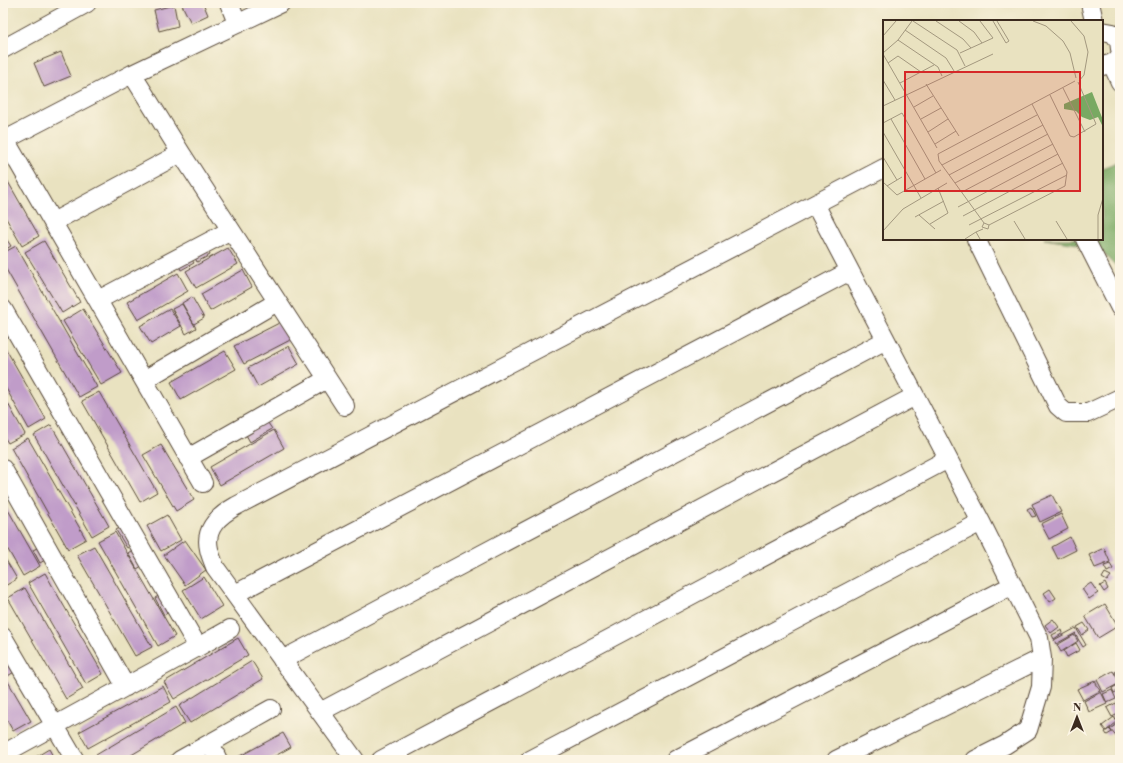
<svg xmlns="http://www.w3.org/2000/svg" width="1123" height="763" font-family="'Libre Bodoni',serif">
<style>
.forest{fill:#79a962;stroke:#5a6a40}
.building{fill:#c09cc9}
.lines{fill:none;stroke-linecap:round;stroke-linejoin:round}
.minor-casing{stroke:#554636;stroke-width:20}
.minor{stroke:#fff;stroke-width:18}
.inset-road{fill:none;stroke:#a3987f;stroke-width:1}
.view{fill:#d62828;fill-opacity:0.15;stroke:#d62828;stroke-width:2}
.inset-edge{fill:none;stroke:#3b2a1e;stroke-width:2}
</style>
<rect width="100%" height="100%" fill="#fcf5e5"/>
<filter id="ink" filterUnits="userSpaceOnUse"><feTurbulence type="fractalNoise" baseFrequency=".025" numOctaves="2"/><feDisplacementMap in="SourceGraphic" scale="8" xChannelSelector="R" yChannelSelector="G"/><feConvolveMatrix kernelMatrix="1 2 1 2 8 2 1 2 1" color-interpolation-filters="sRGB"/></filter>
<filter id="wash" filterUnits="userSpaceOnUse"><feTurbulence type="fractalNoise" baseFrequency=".012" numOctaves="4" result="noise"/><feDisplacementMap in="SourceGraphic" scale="16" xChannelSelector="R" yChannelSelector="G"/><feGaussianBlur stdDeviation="0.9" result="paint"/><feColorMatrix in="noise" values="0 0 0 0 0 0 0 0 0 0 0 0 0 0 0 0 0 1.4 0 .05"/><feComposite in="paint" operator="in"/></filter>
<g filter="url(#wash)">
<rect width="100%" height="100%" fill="#e9e2c0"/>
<path class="forest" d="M1120 161V270L1098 247 1044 239H1102V168Z"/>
<g id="blocks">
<path class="building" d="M181 3H203L208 15 191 23Z
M174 5 178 26 159 31 154 10Z
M61 52 71 76 44 87 34 63Z
M3 173 39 236 22 246 3 213Z
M3 234 11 246 3 251Z
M44 241 80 302 62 313 25 252Z
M16 246 97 387 79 397 3 264V253Z
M206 246 210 255 197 262 193 253Z
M228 248 238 264 196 288 186 271Z
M189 255 194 263 181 270 177 262Z
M243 270 252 287 210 311 201 294Z
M178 273 188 291 138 320 127 302Z
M192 297 204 318 194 324 182 303Z
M182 304 196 328 186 334 172 309Z
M83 309 122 373 101 385 63 321Z
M170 309 181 326 151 344 140 326Z
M285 320 294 338 244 364 234 346Z
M3 344 46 419 29 429 3 383Z
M289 346 299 364 258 387 248 368Z
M225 351 236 369 181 400 171 382Z
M99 392 157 492 140 502 82 401Z
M3 395 25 434 8 443 3 435Z
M266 420 272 429 250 442 245 433Z
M51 425 109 526 92 536 34 435Z
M274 430 284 448 220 485 210 467Z
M28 438 86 539 68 549 11 448Z
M161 445 194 500 176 511 143 455Z
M1052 495 1061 512 1040 522 1032 504Z
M3 501 40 566 23 576 3 541Z
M1031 507 1036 516 1032 517 1027 509Z
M1061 514 1068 529 1049 539 1041 524Z
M167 515 181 540 161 551 147 526Z
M123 526 134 544 127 548 116 530Z
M115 532 175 636 158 646 98 541Z
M1070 537 1076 550 1058 559 1052 547Z
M185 540 206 570 185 585 164 555Z
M43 545 50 557 40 563 33 550Z
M94 546 152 647 135 656 77 555Z
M135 548 145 564 137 569 128 553Z
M1104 548 1110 562 1095 568 1089 555Z
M3 555 17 579 3 587Z
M1110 564 1113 569 1107 572 1104 566Z
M45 573 103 674 86 684 28 583Z
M1105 573 1111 576 1107 581 1102 578Z
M204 577 222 606 201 619 183 590Z
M1091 583 1098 593 1089 599 1082 589Z
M1105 583 1108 589 1104 592 1100 586Z
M25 588 83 689 66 699 8 598Z
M1050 589 1056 598 1050 602 1044 593Z
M162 594 172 610 164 615 155 598Z
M1105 604 1118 626 1098 638 1085 616Z
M1053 619 1059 627 1051 633 1045 625Z
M1084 623 1089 630 1082 635 1077 627Z
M1076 628 1086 645 1083 647 1075 634 1076 633 1056 644 1054 640Z
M1062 630 1063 633 1054 639 1052 635Z
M1074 635 1078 641 1061 652 1057 645Z
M238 638 248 655 174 699 164 682Z
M1076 643 1080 650 1067 657 1064 651Z
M9 660 16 671 6 677 3 671V663Z
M252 661 263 679 190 723 179 706Z
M1120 669V681L1115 672Z
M1113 671 1120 683 1103 692 1097 680Z
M3 673 31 721 13 731 3 713Z
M1095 681 1100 691 1083 700 1077 689Z
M1120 684V690L1114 693 1112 688Z
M163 686 171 702 88 748 79 732Z
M1112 690 1116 699 1107 703 1103 694Z
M1101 692 1107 704 1089 712 1084 701Z
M1116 703 1120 713 1112 717 1107 708Z
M176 707 185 723 123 760H92L91 758Z
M1120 714V720L1119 721 1116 717Z
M1114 717 1117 722 1106 731 1102 726Z
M1117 724 1120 728 1119 740 1110 729Z
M1109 729 1112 732 1107 735 1105 732Z
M283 733 291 747 268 760H239L238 757Z
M49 749 55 760H30L39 755Z"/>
</g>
</g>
<g filter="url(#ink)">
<use href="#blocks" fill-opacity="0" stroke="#554636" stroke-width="1"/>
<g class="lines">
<g class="minor-casing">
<path id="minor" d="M229 3 237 23
M1090 3 1094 21
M1102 31 1113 33 1119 41 1120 49
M3 49 87 3
M1112 64 1120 82
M1102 66C1111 64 1116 63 1120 55
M132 74 181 153 345 406
M3 136 203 483
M3 141 132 74 281 3
M815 204 981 522 1039 638 1042 658 1041 687 1028 730 1005 745 975 760
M53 222 181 153
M976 239 1058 406 1066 413H1088L1120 398
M1085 239 1120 308
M98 300 231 230
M3 309 198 647
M144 380 277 302
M188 458 327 379
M3 469 126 687
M235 594 850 271
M3 637 75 760
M282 660 886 340
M320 712 915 396
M210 743 218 760
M3 754 198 647 230 629
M180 760 271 709
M355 760 215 567C213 561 210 555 209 549 204 528 220 515 236 506L884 168
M381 760 948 459
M530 760 981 522
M675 760 1013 585
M836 760 1042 658"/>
</g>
<use href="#minor" class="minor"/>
</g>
</g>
<g transform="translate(883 20)">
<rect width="220" height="220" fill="#e9e2c0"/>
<path d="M209 72 220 100V107L215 97 207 100 199 97 193 91 181 89V84Z" fill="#79a962"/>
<path class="inset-road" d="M30 1 74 30 82 46M53 1 80 19 88 28M76 1 91 12 99 23M110 1 123 23 126 21 114 1M150 1 163 6 180 21 187 33 193 58M188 1 201 16 205 32 201 55 196 61M22 10 63 38 71 51M0 16 13 1M15 20 55 47 59 56M0 33 15 20 29 1M77 33 110 18 97 1M0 34 54 128M5 43 15 36 38 52M0 60 12 80M17 63 51 45M43 64 76 116M180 68 202 112M167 75 187 116 191 117 213 104 195 62M0 86 110 34M31 87 50 76M8 99 42 159M38 99 58 88M0 103 19 93 53 153M0 112 38 178M45 112 65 99M52 124 73 111M0 137 14 160M59 145 154 95M66 155 160 105M0 162 14 175 58 150M72 163 165 114M4 166 19 157M79 172 170 124M75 187 175 134M36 195 52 209M80 196 180 143M32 197 61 181M131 201 142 219M173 201 184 219M101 203 56 141 55 134 192 61M47 204 65 193 55 168M86 205 184 155M106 205 101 203 99 207 105 209 106 205 182 166 184 152 149 84M0 211 20 189 64 163M82 219 93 212M97 219 93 212 100 209M215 219V195L220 178"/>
<path class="view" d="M22 52H197V171H22Z"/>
<rect width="220" height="220" class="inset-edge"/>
</g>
<rect width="1123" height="763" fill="none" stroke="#fcf5e5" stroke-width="16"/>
<g transform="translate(1077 717)" stroke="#fcf5e5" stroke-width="3" paint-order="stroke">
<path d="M0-3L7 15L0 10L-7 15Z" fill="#3b2a1e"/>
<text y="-6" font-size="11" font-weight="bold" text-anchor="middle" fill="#3b2a1e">N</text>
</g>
</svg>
